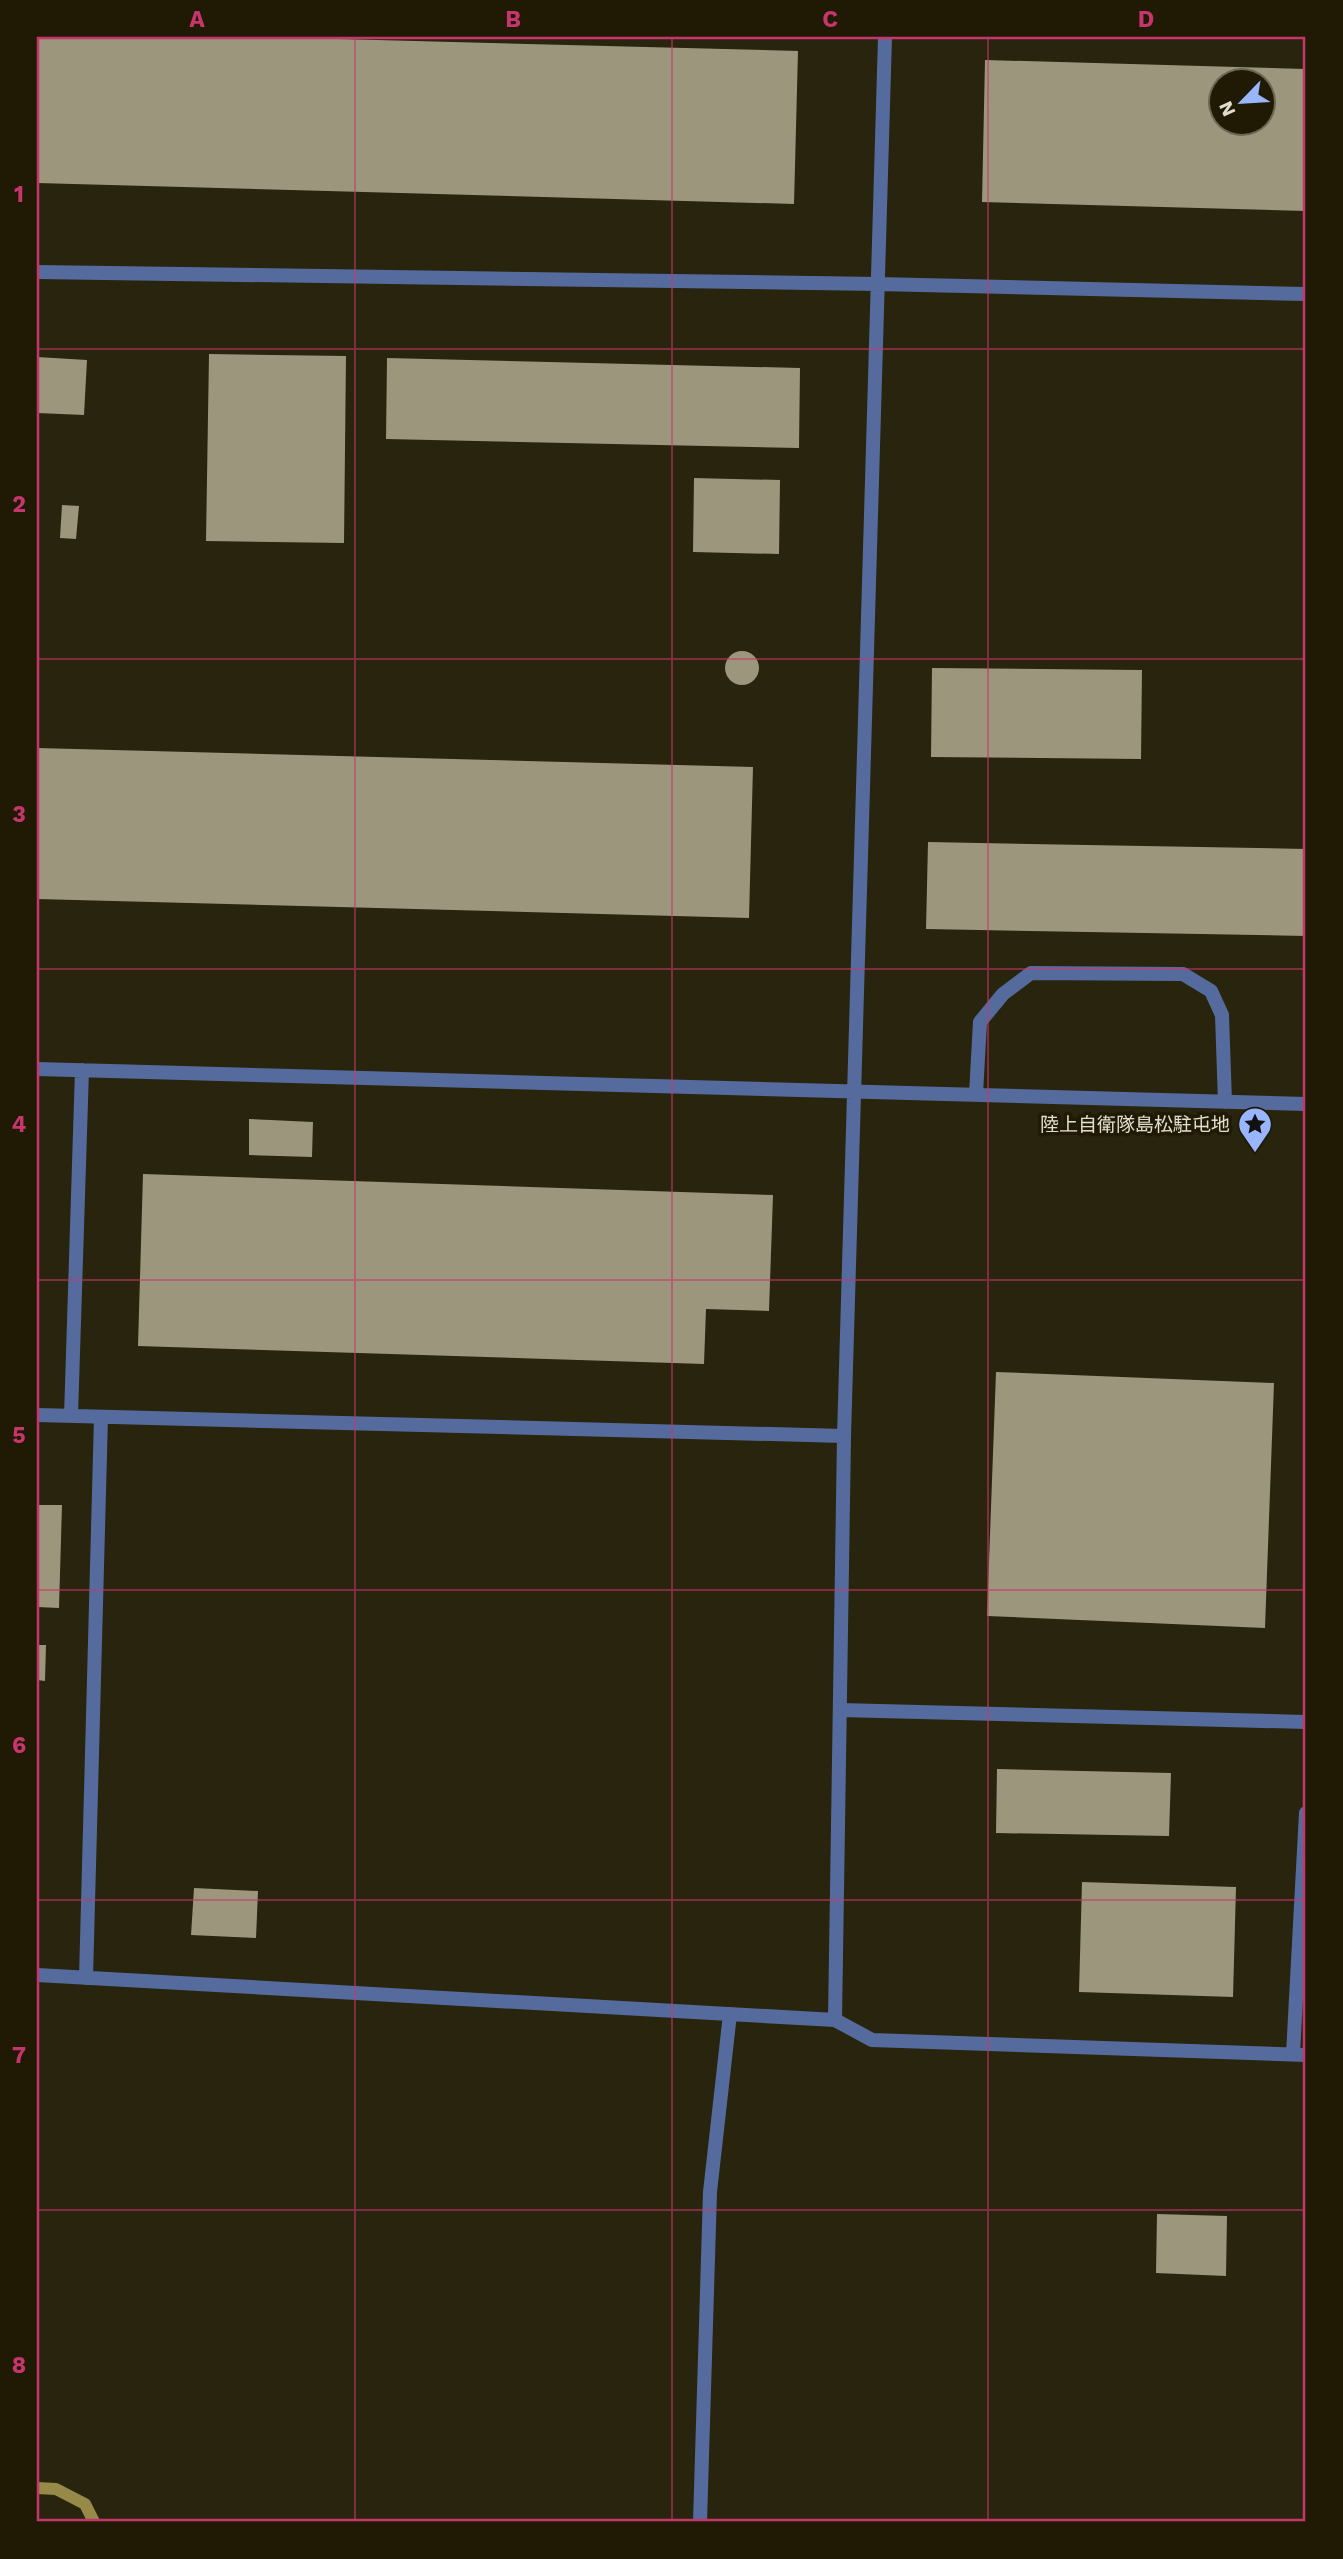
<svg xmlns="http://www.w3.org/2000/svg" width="1343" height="2559" font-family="'Work Sans','Noto Sans JP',sans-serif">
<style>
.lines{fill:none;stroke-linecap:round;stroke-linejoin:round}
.stream{stroke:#978a48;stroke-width:12}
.building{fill:#9c967c;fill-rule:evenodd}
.service{stroke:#566b9d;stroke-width:14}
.grid{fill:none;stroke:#c6366c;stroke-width:2;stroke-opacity:0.55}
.labels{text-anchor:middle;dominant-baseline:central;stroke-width:7;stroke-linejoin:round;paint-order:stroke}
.poi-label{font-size:19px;fill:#e0ddcf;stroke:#201a05;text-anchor:end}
.neatline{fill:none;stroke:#c6366c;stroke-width:2.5}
.grid-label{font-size:23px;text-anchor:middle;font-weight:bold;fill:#c6366c}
</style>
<rect width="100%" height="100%" fill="#29240e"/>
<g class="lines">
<path class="stream" d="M37 2488 56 2489 85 2504 94 2522"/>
</g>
<path class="building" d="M37 37H263L798 51 794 204 37 183Z
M985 60 1306 69V211L982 202ZM1220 80H1262V122H1220Z
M209 354 346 356 344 543 206 541Z
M37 357 87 360 84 415 37 413Z
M387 358 800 368 799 448 386 439Z
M694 478 780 480 779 554 693 552Z
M62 505 79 506 76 539 60 538Z
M725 668a17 17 0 1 1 34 0a17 17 0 1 1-34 0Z
M932 668 1142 670 1141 759 931 757Z
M37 748 753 767 749 918 37 899Z
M928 842 1306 849V936L926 929Z
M249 1119 313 1122 312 1157 249 1155Z
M143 1174 773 1195 769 1311 706 1309 704 1364 138 1346Z
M996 1372 1274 1383 1265 1628 987 1616Z
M37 1505H62L59 1608 37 1607Z
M37 1645H46L45 1681 37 1680Z
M997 1769 1171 1773 1169 1836 996 1833Z
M1082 1882 1236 1887 1233 1997 1079 1992Z
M194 1888 258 1891 256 1938 191 1935Z
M1157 2214 1227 2216 1226 2276 1156 2273Z"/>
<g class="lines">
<path class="service" d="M37 272 878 284 1306 294
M37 1069 1306 1104
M976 1094 980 1022 1003 994 1031 973 1183 974 1211 991 1222 1015 1225 1102
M37 1415 844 1436
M71 1416 82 1070
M840 1710 1306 1722
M37 1975 835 2020 872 2040 1306 2055
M86 1978 101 1417
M835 2020 844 1436 885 37
M1293 2054 1306 1813
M700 2522 710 2192 730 2014"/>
</g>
<path class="grid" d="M355 37V2522M672 37V2522M988 37V2522M37 349H1306M37 659H1306M37 969H1306M37 1280H1306M37 1590H1306M37 1900H1306M37 2210H1306"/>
<defs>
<g id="sight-pin" transform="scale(1.75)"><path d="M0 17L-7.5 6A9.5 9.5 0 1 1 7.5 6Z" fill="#98b5fd" stroke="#201a05"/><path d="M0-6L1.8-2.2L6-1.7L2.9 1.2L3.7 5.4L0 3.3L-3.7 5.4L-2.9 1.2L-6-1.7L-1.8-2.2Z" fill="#111"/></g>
</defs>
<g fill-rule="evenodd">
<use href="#sight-pin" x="1255" y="1124"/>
</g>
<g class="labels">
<g class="poi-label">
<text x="1230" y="1124">陸上自衛隊島松駐屯地</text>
</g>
</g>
<rect width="1343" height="2559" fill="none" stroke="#201a05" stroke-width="77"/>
<g transform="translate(1242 102) rotate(245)"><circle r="33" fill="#201a05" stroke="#6d6856" stroke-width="2"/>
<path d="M0-5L12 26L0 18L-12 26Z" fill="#98b5fd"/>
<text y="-10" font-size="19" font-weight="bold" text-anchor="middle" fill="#e0ddcf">N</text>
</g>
<rect x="38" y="38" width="1266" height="2482" class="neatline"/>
<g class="grid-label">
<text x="197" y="27">A</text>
<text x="513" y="27">B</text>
<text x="830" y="27">C</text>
<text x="1146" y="27">D</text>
<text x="19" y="202">1</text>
<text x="19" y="512">2</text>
<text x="19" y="822">3</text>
<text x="19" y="1132">4</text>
<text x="19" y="1443">5</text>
<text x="19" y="1753">6</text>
<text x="19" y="2063">7</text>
<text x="19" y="2373">8</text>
</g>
</svg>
